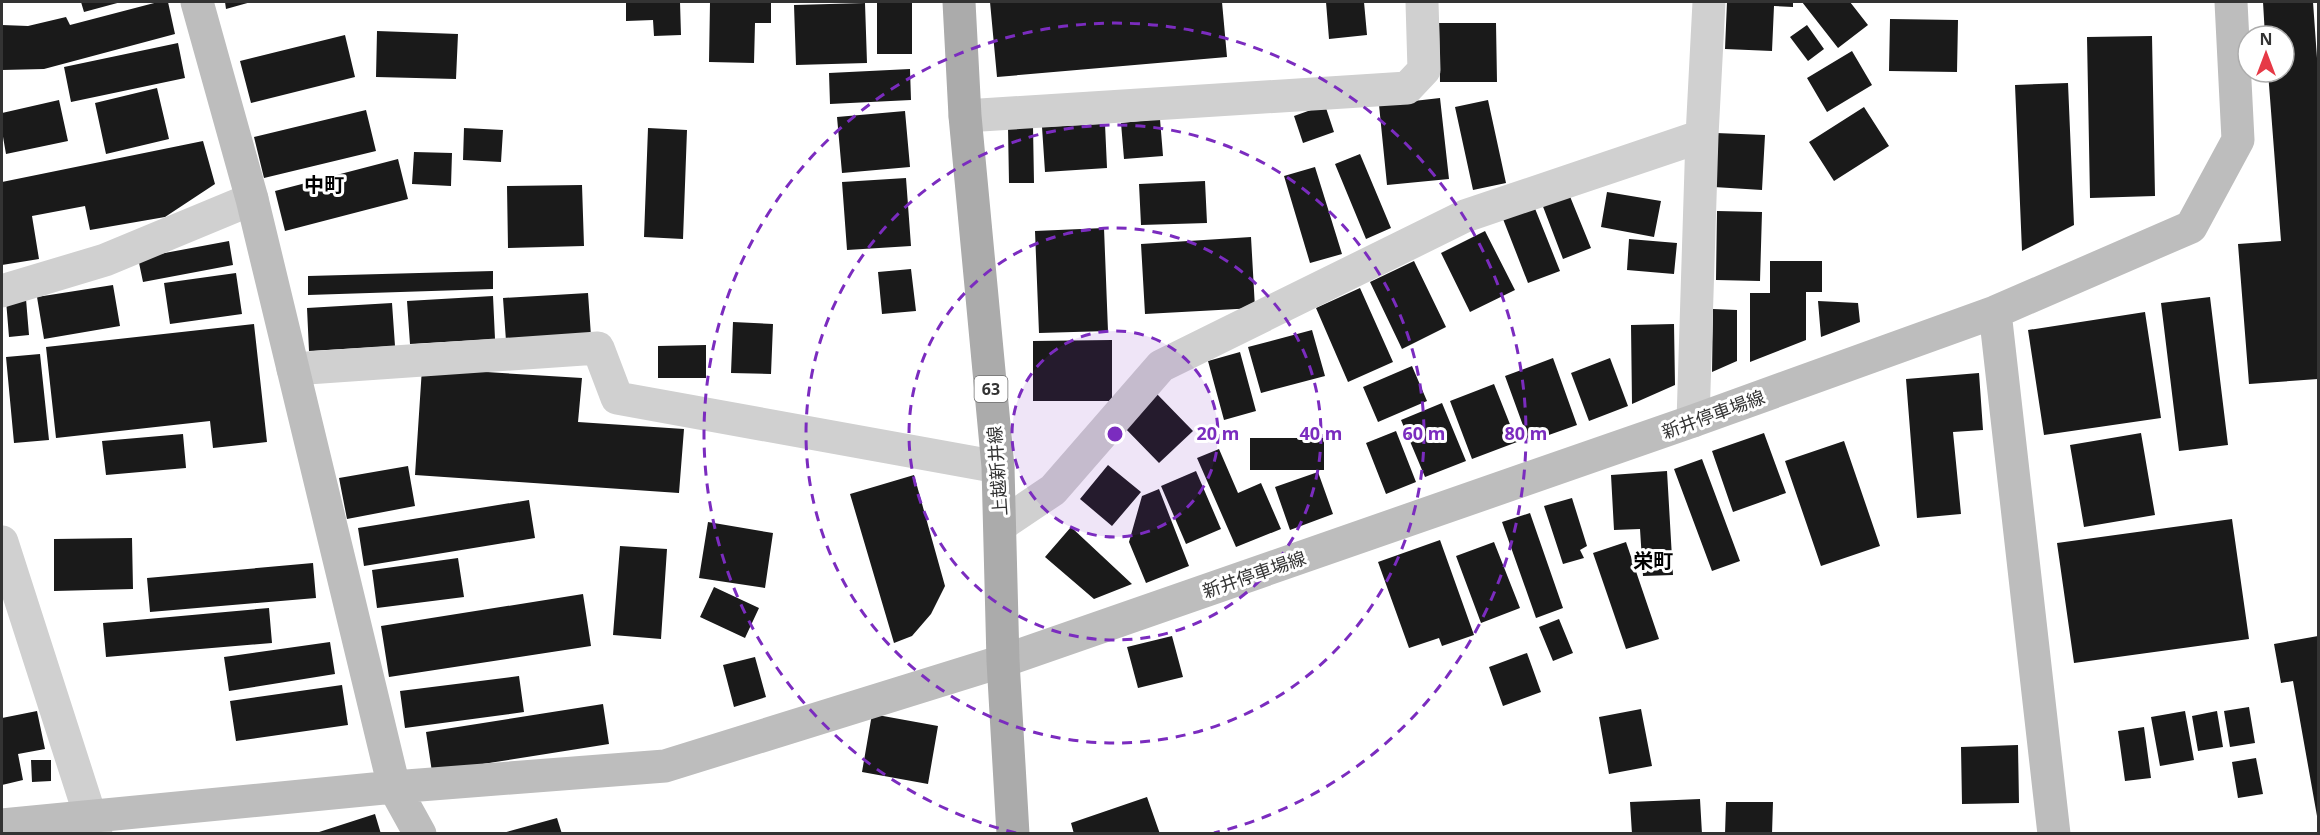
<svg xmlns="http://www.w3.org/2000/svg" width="2320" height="835" font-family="'Noto Sans','Noto Sans JP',sans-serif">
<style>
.building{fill:#1a1a1a}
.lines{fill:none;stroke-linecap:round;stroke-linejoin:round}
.street{stroke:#d0d0d0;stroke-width:33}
.secondary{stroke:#bdbdbd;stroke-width:33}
.primary{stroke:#ababab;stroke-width:33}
.ring{fill:none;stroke:#7b2cbf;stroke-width:3;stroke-dasharray:10 8}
.labels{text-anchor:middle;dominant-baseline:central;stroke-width:6;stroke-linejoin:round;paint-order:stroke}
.shield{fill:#fff;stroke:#707070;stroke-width:1.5}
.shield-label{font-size:16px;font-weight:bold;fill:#333}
.street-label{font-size:18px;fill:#333;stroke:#fff}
.neighbourhood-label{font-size:20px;font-weight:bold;fill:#000;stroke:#fff}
.centre{fill:#7b2cbf;stroke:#fff;stroke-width:3}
.ring-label{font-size:18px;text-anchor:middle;font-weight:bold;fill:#7b2cbf;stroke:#fff;stroke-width:6;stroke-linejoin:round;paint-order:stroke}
</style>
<rect width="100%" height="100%" fill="#fff"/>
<path class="building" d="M81 2H121L84 12Z
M158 2H168L175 34 44 69 2 70V25L28 26 66 17 70 25Z
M225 2H251L226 9Z
M626 2H680L681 35 654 36 653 20 626 21Z
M710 2H771V23H755L754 63 709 62Z
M877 2H912V54H877Z
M990 2H1222L1227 57 997 77Z
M1326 2H1364L1367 35 1329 39Z
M1727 2H1793V7L1774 6 1772 51 1725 49Z
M1802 2H1850L1868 25 1838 48Z
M2263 2H2313L2318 72V379L2249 384 2238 244 2281 241 2268 72H2284V36H2265Z
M865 3 867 63 796 65 794 5Z
M1890 19 1958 20 1957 72 1889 71Z
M1439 23H1496L1497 82H1440Z
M1807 25 1824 49 1808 61 1790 37Z
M377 31 458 34 456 79 376 77Z
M345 35 355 77 251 103 240 61Z
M2152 36 2155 196 2090 198 2087 37Z
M178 43 185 78 71 102 64 67Z
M1852 51 1872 85 1827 112 1807 78Z
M910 69 911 100 830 104 829 73Z
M2068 83 2074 225 2022 251 2015 85Z
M157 88 169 139 106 154 95 103Z
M1440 98 1449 179 1387 185 1379 105Z
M59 100 68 141 6 154 2 131V113Z
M1488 100 1506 183 1473 190 1455 107Z
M1325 105 1334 132 1303 143 1294 116Z
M1864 107 1889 146 1834 181 1809 142Z
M366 110 376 151 264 178 254 137Z
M905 111 910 167 842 173 837 117Z
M1160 119 1163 156 1124 159 1121 123Z
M1105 124 1107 168 1045 172 1042 127Z
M1033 126 1034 183H1009L1008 127Z
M464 128 503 130 501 162 463 160Z
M648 128 687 130 683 239 644 237Z
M1716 133 1765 135 1762 190 1714 187Z
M203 141 215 184 165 217 90 230 85 206 32 216 39 259 2 265V182Z
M414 152 452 153 451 186 412 184Z
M1360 154 1391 228 1366 239 1335 164Z
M398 159 408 199 285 231 275 191Z
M1315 167 1342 254 1310 263 1284 176Z
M906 178 911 246 847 250 842 182Z
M1205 181 1207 223 1141 225 1139 184Z
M582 185 584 246 508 248 507 186Z
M1607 192 1661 201 1654 237 1601 227Z
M1569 194 1591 248 1563 259 1542 204Z
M1534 206 1560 271 1528 283 1503 219Z
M1717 211 1762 212 1760 281 1716 280Z
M1104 228 1108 331 1039 333 1035 231Z
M1485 231 1515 290 1470 312 1441 253Z
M1251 237 1255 308 1145 314 1141 244Z
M1629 239 1677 243 1674 274 1627 270Z
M229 241 233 265 143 282 138 258Z
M1414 261 1446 327 1402 349 1370 282Z
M1770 261H1822V292H1806V340L1750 362V293H1770Z
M911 269 916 311 882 314 878 272Z
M493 271V289L308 295V276Z
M236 273 242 314 170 324 164 283Z
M113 285 120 326 44 339 37 297Z
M1360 288 1393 362 1348 382 1316 308Z
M588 293 591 336 506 341 503 298Z
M493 296 495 339 410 344 407 301Z
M2210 297 2228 445 2179 451 2161 303Z
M26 299 29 335 9 337 6 300Z
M1818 301 1858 303 1860 322 1821 337Z
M392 303 395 346 309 351 307 308Z
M1713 309 1737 310V361L1712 372Z
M2145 312 2161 418 2044 435 2028 330Z
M733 322 773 324 771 374 731 373Z
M254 324 267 442 213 448 210 421 56 438 46 347Z
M1674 324 1675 385 1632 404 1631 325Z
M1312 330 1325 376 1261 393 1248 347Z
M1112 340V401H1033V341Z
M706 345V378H658V346Z
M1240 352 1256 411 1224 420 1208 361Z
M40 354 49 440 14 443 6 357Z
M1553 358 1577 425 1529 442 1505 376Z
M1610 358 1628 406 1589 421 1571 373Z
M1412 366 1427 401 1378 422 1363 387Z
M422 368 582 378 578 422 684 429 679 493 415 475Z
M1979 373 1983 430 1953 432 1961 514 1917 518 1906 379Z
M1494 384 1517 442 1472 459 1450 401Z
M1156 393 1193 431 1159 463 1122 425Z
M1442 403 1466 461 1425 477 1401 420Z
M1396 431 1416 482 1386 494 1366 443Z
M1764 433 1786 493 1733 512 1712 451Z
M2141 433 2155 515 2084 527 2070 445Z
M183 434 186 468 106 475 102 441Z
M1250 438H1324V470H1250Z
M1844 441 1880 546 1821 566 1785 461Z
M1219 449 1238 493 1261 483 1281 529 1236 547 1197 458Z
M1702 459 1740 561 1712 571 1674 469Z
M1108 465 1141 492 1112 526 1080 499Z
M408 466 415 506 347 519 339 478Z
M1196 471 1221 529 1186 544 1161 486Z
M1667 471 1673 575 1643 576 1640 529 1614 530 1611 475Z
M1318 472 1333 514 1290 530 1275 487Z
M914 475 945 586 931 614 912 636 894 643 850 494Z
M1159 489 1189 566 1146 583 1129 542 1142 496Z
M1572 498 1587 546 1580 550 1584 558 1563 564 1544 506Z
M529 500 535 538 364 566 358 528Z
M1530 513 1563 608 1536 618 1502 522Z
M2232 519 2249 639 2074 663 2057 543Z
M708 522 773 533 765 588 699 578Z
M1071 527 1132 584 1094 599 1045 557Z
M132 538 133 589 54 591V539Z
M1440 540 1474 635 1442 646 1439 638 1409 648 1378 562Z
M1494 542 1520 608 1481 623 1456 556Z
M1626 542 1659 639 1626 649 1593 553Z
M620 546 667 549 661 639 613 635Z
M458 558 464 597 377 608 372 570Z
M313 563 316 598 150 612 147 578Z
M714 587 759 608 745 638 700 617Z
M583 594 591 646 389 677 381 626Z
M269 608 272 643 106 657 103 623Z
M1559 619 1573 653 1553 661 1539 627Z
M1172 636 1183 677 1138 688 1127 647Z
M2318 636V816H2317L2293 681 2281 683 2274 644Z
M330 642 335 674 229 691 224 657Z
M1527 653 1541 692 1503 706 1489 667Z
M755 657 766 697 734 707 723 665Z
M519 676 524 712 405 728 400 691Z
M342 685 348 725 236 741 230 701Z
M603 704 609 744 432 772 426 732Z
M2249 707 2255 743 2230 747 2224 711Z
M1641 709 1652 766 1609 774 1599 717Z
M37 711 45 749 18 754 23 780 2 785V718Z
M2185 711 2194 760 2160 766 2151 717Z
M2217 711 2223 747 2198 751 2192 716Z
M872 714 938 726 928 784 862 772Z
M2144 727 2151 778 2125 781 2118 731Z
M2018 745 2019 803 1962 804 1961 747Z
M2256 758 2263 794 2238 798 2232 762Z
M31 760H51V781L32 782Z
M1147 797 1160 834H1074L1071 823Z
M1700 799 1702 834H1632L1630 802Z
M1726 802H1773L1772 834H1725Z
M375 814 381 834H317L316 833Z
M557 818 562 834H503V833Z"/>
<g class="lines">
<path class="street" d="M965 116 1407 88 1424 70 1422 2
M2 291 105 260 252 199
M293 369 598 348 617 398 998 467
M1693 421 1702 136 1709 2
M1001 525 1053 490 1161 366 1465 216 1702 136
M2 542 96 834"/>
<path class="secondary" d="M197 2 252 199 394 787 420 834
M1995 312 2054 834
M2 825 394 787 665 766 1003 661 1693 421 1995 312 2191 227 2238 140 2231 2"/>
<path class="primary" d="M959 2 965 116 998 467 1003 661 1013 834"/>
</g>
<circle cx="1115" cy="434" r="103" fill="#7b2cbf" fill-opacity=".12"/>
<g class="ring">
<circle cx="1115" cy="434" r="103"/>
<circle cx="1115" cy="434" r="206"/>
<circle cx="1115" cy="434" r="309"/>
<path d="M1016 833A411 411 0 1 1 1214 833"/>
</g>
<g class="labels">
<rect class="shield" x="974.5" y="376" width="33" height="26" rx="4.5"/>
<g class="shield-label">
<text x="991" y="389">63</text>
</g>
<g class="street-label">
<text transform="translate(1713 414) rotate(-20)">新井停車場線</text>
<text transform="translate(997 471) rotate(-94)">上越新井線</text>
<text transform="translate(1254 574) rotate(-19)">新井停車場線</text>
</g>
<g class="neighbourhood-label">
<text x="324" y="184">中町</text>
<text x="1653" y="560">栄町</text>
</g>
</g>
<circle cx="1115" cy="434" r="9" class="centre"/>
<g class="ring-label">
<text x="1218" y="440">20 m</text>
<text x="1321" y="440">40 m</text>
<text x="1424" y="440">60 m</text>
<text x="1526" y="440">80 m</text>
</g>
<rect width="2320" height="835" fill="none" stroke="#333333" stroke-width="6"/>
<g transform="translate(2266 54)"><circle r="28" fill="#ffffff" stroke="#adadad" stroke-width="1.5"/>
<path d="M0-4.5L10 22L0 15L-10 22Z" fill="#e63946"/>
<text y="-9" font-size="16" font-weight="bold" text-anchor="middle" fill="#333333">N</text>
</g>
</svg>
